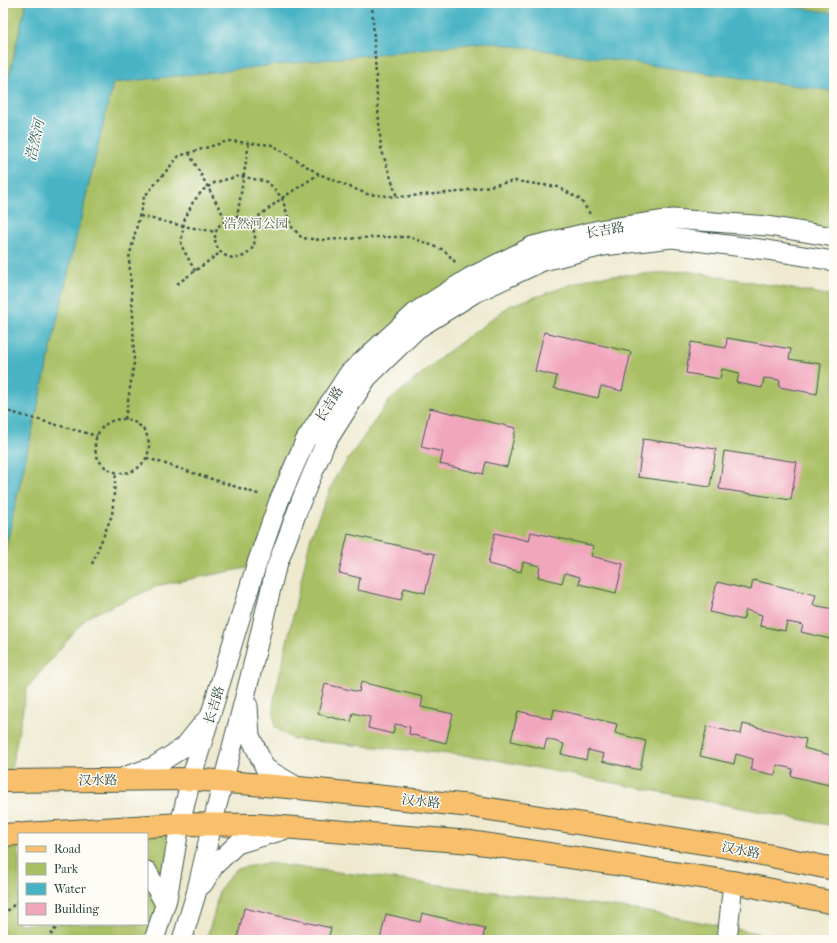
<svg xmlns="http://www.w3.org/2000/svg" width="837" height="943" font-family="'IM FELL French Canon','Noto Serif SC',serif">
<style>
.green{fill:#a9bf64;stroke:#647e4c}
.water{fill:#47b3c4;stroke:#33787c}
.building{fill:#f1a6bd}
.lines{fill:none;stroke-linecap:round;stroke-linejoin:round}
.minor-casing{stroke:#3e574b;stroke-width:21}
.major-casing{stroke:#3e574b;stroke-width:24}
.path{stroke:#3e574b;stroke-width:2.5;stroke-dasharray:3 3;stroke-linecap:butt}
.minor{stroke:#fff;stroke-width:19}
.major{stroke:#f8bf6c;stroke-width:22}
.labels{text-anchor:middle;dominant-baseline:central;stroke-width:3;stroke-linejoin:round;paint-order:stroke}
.park-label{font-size:13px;fill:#425e40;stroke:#fdfcf7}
.street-label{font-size:13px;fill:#1f3d34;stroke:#fdfcf7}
.water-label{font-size:14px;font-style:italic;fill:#2b605f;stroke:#fdfcf7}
</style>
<rect width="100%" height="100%" fill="#fdfcf7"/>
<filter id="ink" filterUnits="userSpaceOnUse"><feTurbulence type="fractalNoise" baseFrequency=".025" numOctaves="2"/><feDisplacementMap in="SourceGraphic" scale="8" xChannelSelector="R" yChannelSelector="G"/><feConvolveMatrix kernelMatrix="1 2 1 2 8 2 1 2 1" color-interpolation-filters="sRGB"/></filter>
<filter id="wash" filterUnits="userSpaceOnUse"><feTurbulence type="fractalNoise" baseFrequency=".012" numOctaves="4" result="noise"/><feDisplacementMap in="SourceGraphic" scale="16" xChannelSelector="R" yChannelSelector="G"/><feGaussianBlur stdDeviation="0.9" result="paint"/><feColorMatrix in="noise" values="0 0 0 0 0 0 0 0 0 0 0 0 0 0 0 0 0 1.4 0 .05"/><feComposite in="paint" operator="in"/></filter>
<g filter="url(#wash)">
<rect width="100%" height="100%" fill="#eee9cf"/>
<path class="green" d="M3 3H26L3 103Z
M132 3H834V237L673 219 469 278 305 441 256 566 160 585 87 617 27 688 9 781H3V559L73 251Z
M687 271 834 296V826L481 757 292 739 275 727 273 704 311 536 335 478 388 402 444 355 509 306 593 277Z
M180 824 154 940H3V835L19 834V924H147V834Z
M266 863 637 910 794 940H206L214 914 219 890 236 869Z"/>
<path class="water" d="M26 3H767L834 13V91L486 42 113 83 73 251 3 559V103Z"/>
<g id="blocks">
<path class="building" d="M544 332 631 352 622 391 601 386 598 398 554 388 557 376 535 371Z
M727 338 791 349 789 359 821 364 817 394 779 387 780 380 764 378 762 388 737 383 739 373 722 369 720 379 686 373 691 342 726 348Z
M430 408 516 428 507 467 486 462 483 474 440 464 443 452 421 447Z
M643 439 716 449 710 487 638 477Z
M724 451 797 462 791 500 719 489Z
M531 532 594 546 591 556 623 564 616 593 579 584 580 577 565 573 562 583 538 577 540 566 523 562 521 572 488 564 495 533 529 541Z
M348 534 435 554 425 593 404 588 401 600 358 590 360 578 339 573Z
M753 580 816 595 813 605 834 609V640L801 632 803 625 787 622 785 631 760 626 762 615 746 610 743 620 710 612 717 582 751 590Z
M361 682 423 697 421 707 453 714 446 743 409 734 410 727 395 724 393 734 368 728 370 717 353 713 351 722 318 714 325 684 359 692Z
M554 709 617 724 615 733 646 741 640 770 602 761 604 754 588 750 586 760 561 754 564 744 547 739 544 749 511 741 518 711 552 719Z
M743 724 806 739 804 748 834 756V764L829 785 791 776 793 769 777 765 775 775 751 770 753 759 736 754 734 764 700 756 707 726 741 734Z
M244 908 331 928 328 940H237Z
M422 913 485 928 483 937 492 940H380L386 914 420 922Z"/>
</g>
</g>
<g filter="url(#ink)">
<use href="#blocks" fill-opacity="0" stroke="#3e574b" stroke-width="1"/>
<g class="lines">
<g class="minor-casing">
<path id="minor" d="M248 706 250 736 265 768 299 788
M126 776 153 767 184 747 205 721
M147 871 165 904
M203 884 214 866 237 844 287 829
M154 940 167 899 180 824 191 779 256 566 279 501 305 441 349 373 417 311 469 278 533 246 599 230 673 219 768 226 834 237
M182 940 196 894 212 825 250 677 275 571 301 501 325 444 367 378 417 329 473 294 543 261 603 246 672 238 767 250 834 261
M727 940 733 882"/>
</g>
<g class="major-casing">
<path id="major" d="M3 781 191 779 299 788 471 806 728 847 834 869
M26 834 180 824 257 825 471 842 733 882 834 903
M3 835 19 834"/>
</g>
<path class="path" d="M372 3 377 95 381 148 397 197
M189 153 226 220
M140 216 183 226 216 232
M237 218 249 143
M215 238a20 20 0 1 1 40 0a20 20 0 1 1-40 0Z
M249 224 282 198 319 174
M195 271 181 245 184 221 193 202 203 190 216 182 240 176 268 182 282 198 291 226 302 238 321 240 379 237H410L444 250 457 264
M177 284 221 252
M3 410 97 436
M125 419 134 363 133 315 129 258 144 197 179 156 228 141 272 145 319 174 367 194 397 197 458 192 515 181 558 187 581 200 590 214
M95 446a27 27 0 1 1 54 0a27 27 0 1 1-54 0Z
M147 458 261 495
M92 564 112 515 116 472
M3 915 19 900
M47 940 59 924"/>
<use href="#minor" class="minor"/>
<use href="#major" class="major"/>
</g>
</g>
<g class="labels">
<g class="park-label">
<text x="256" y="223">浩然河公园</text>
</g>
<g class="street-label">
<text transform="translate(605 230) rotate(-10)">长吉路</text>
<text transform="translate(329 404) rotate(-57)">长吉路</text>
<text transform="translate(214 705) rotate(-73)">长吉路</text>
<text transform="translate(98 780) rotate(-1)">汉水路</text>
<text transform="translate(421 801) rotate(6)">汉水路</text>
<text transform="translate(741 850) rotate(11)">汉水路</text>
</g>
<g class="water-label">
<text transform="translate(35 140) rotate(-77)">浩然河</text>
</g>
</g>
<rect width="837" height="943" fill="none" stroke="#fdfcf7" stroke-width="16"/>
<rect x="18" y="833" width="130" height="92" fill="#fdfcf7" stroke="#a4b0a9"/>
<rect x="26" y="846" width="20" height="6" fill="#f8bf6c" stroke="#a4b0a9"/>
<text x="54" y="853" font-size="12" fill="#1f3d34">Road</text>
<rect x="26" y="863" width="20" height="12" fill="#a9bf64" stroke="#a4b0a9"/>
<text x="54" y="873" font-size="12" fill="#1f3d34">Park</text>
<rect x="26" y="883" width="20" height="12" fill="#47b3c4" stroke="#a4b0a9"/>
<text x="54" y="893" font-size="12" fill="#1f3d34">Water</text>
<rect x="26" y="903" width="20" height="12" fill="#f1a6bd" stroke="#a4b0a9"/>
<text x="54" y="913" font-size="12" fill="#1f3d34">Building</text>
</svg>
